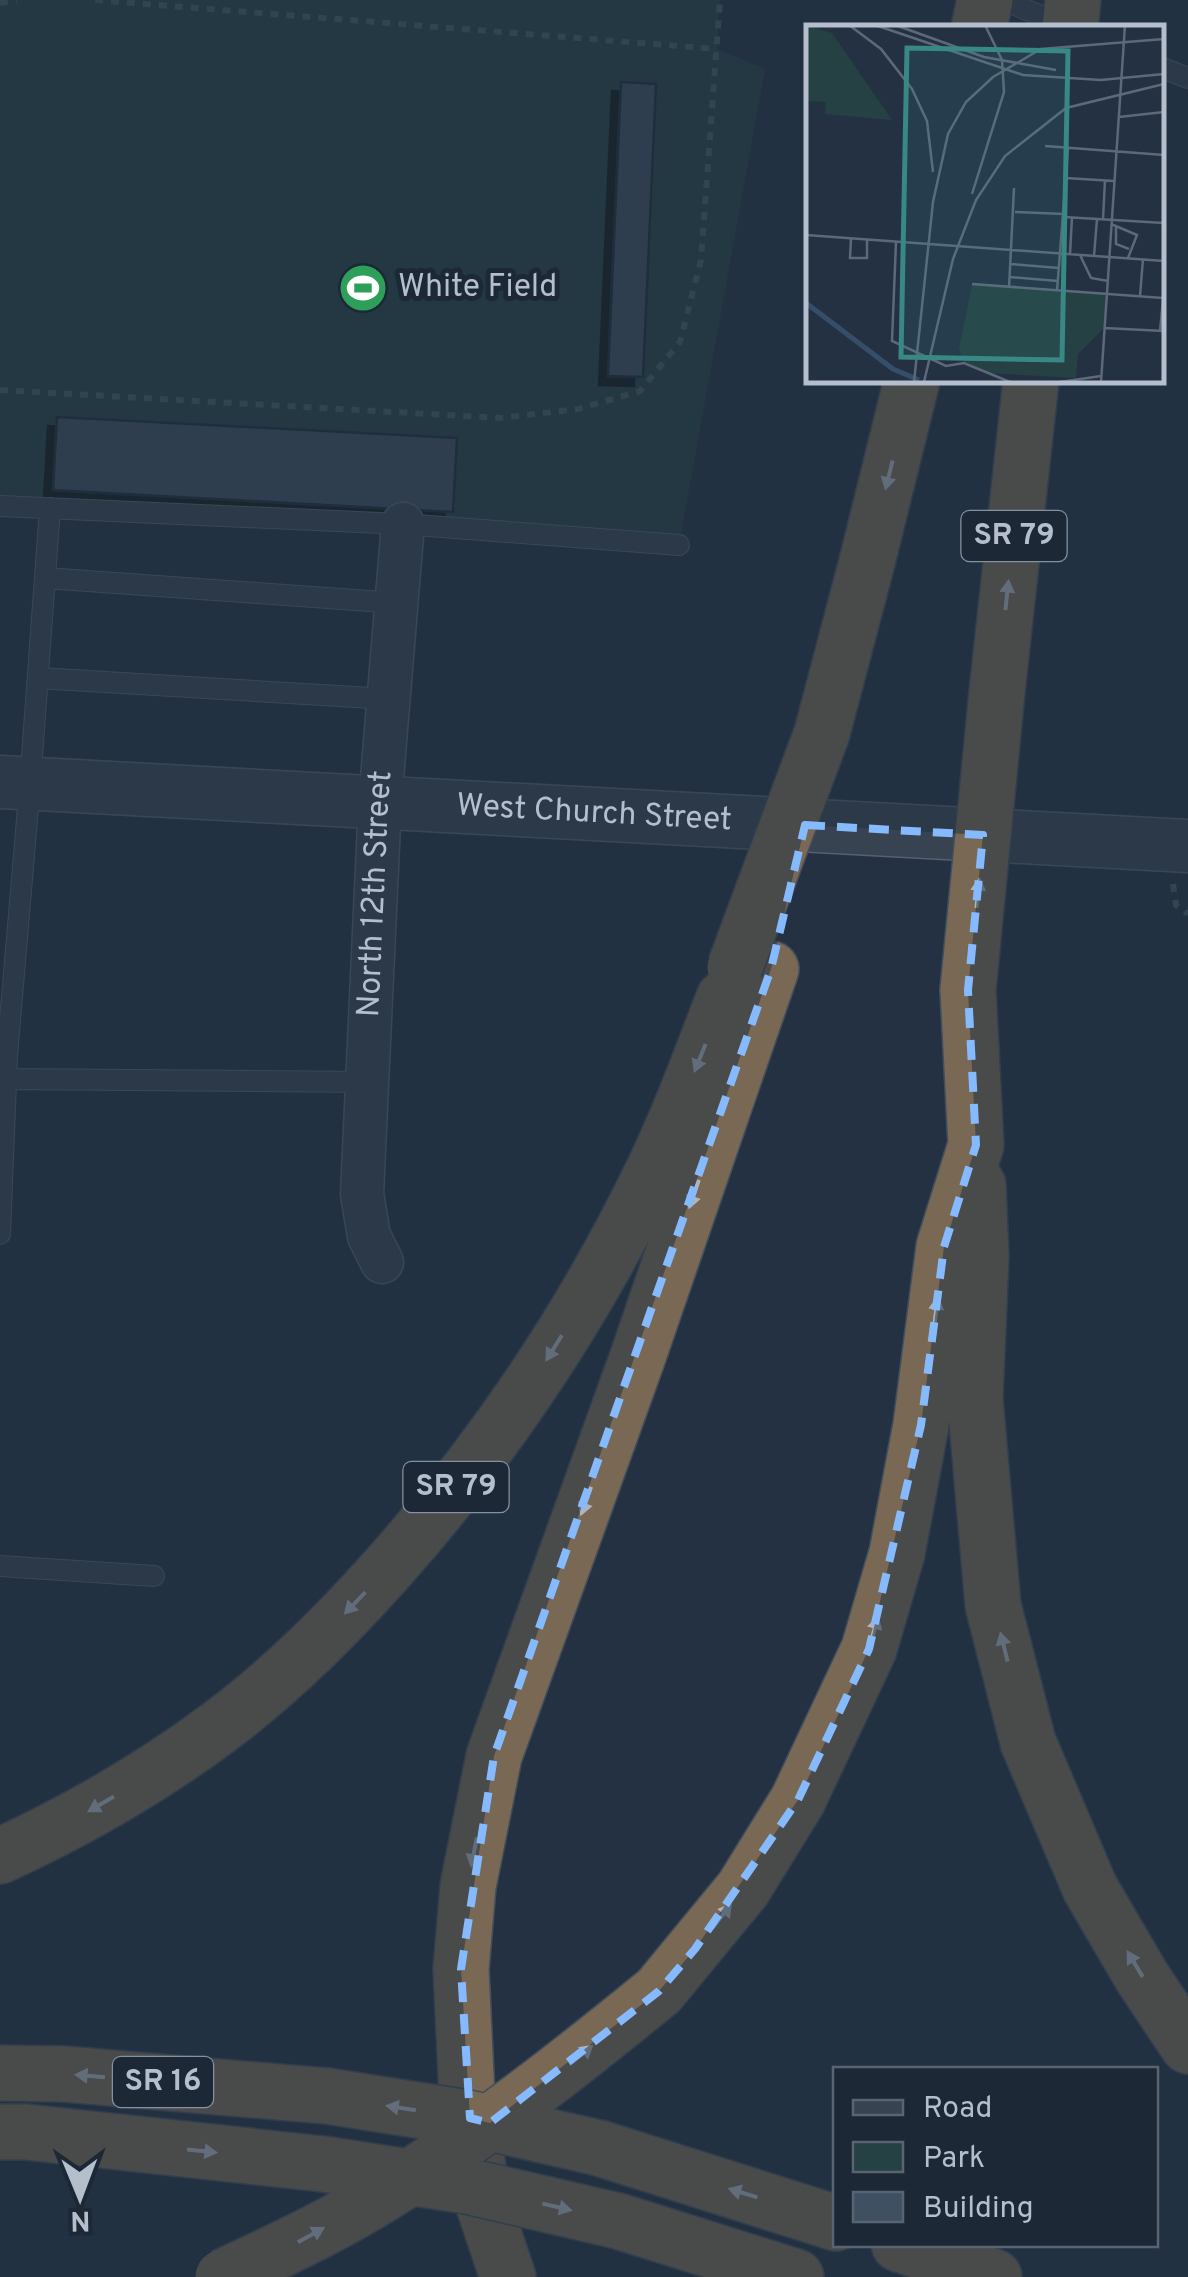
<svg xmlns="http://www.w3.org/2000/svg" width="1188" height="2277" font-family="Overpass,sans-serif">
<style>
.green{fill:#254143}
.building{fill:#3e5061;stroke:#1e2a38;stroke-width:2.5;filter:url(#shadow)}
.lines{fill:none;stroke-linecap:round;stroke-linejoin:round}
.service-casing{stroke:#55616f;stroke-width:22}
.minor-casing{stroke:#55616f;stroke-width:45}
.tertiary-casing{stroke:#55616f;stroke-width:55}
.motorway-casing{stroke:#424e5c;stroke-width:58}
.path{stroke:#435d5f;stroke-width:6;stroke-dasharray:8 8;stroke-linecap:butt}
.service{stroke:#374351;stroke-width:20}
.minor{stroke:#374351;stroke-width:42}
.tertiary{stroke:#374351;stroke-width:52}
.motorway{stroke:#786854;stroke-width:55}
.motorway-bridge-casing{stroke:#424e5c;stroke-width:58;stroke-linecap:butt}
.motorway-bridge{stroke:#786854;stroke-width:55}
.oneway{fill:#aeb5c0}
.marked{fill:none;stroke:#86baff;stroke-width:8;stroke-dasharray:20 12;stroke-linejoin:round}
.labels{text-anchor:middle;dominant-baseline:central;stroke-width:10;stroke-linejoin:round;paint-order:stroke}
.shield{fill:#1c2836;stroke:#86919f;stroke-width:2.5}
.shield-label{font-size:30px;font-weight:bold;fill:#b4becc}
.poi-label{font-size:32px;fill:#b4becc;stroke:#1c2836;text-anchor:start}
.street-label{font-size:32px;fill:#b4becc;stroke:#1c2836}
.inset-river{fill:none;stroke:#354e6a;stroke-width:5}
.inset-road{fill:none;stroke:#5d6979;stroke-width:2.5}
.view{fill:#388886;fill-opacity:0.15;stroke:#388886;stroke-width:5}
.inset-edge{fill:none;stroke:#b4becc;stroke-width:5}
</style>
<defs>
<filter id="shadow"><feDropShadow dx="-9" dy="9" stdDeviation="0" flood-color="#0009"/></filter>
</defs>
<rect width="100%" height="100%" fill="#233142"/>
<path class="green" d="M0 0H720L717 49 765 69 679 545 0 506Z"/>
<path class="building" d="M621 82 656 84 643 377 608 376Z
M57 417 457 438 453 512 53 490Z"/>
<g class="lines">
<g class="service-casing">
<path id="service" d="M1004 0 1066 27
M1160 67 1188 78
M0 506 403 524 679 545
M45 578 397 603
M38 678 389 699
M6 1079 367 1082
M0 1234 7 1056 30 784 50 508
M0 1566 154 1576"/>
</g>
<g class="minor-casing">
<g id="minor">
<path id="s1" d="M382 1262 369 1236 362 1194 380 802 403 524"/>
</g>
</g>
<g class="tertiary-casing">
<g id="tertiary">
<path id="s2" d="M0 782 1188 846"/>
</g>
</g>
<g class="motorway-casing">
<path id="motorway" d="M979 28 985 0
M1070 28 1073 0
M997 692 1031 380
M822 733 867 562 912 380
M978 1185 981 1256 975 1399 993 1605 1028 1742 1090 1888 1142 1977 1188 2046
M0 1856C78 1820 153 1777 222 1725 282 1680 337 1625 387 1569 495 1448 585 1313 655 1167 682 1112 702 1054 724 998
M659 1991 743 1889 798 1800 869 1649 897 1553 921 1425 944 1247 976 1145 968 990
M0 2073 64 2074 327 2096
M0 2132H26L323 2164
M599 2148 836 2223
M618 2221 796 2277
M899 2244 994 2277
M508 2277 484 2206 467 2097 461 1969 468 1886 494 1756 637 1359 771 969"/>
</g>
<path class="path" d="M95 0 717 49
M0 3 17 0
M0 390 500 418 578 409 640 391 680 342 701 260 720 0
M1173 884 1176 905 1188 914"/>
<use href="#service" class="service"/>
<use href="#minor" class="minor"/>
<use href="#tertiary" class="tertiary"/>
<use href="#motorway" class="motorway"/>
<g class="motorway-bridge-casing">
<path id="motorway-bridge" d="M735 967 822 733
M968 990 997 692
M327 2096 468 2118 599 2148
M323 2164 467 2186 618 2221
M223 2277C278 2251 335 2225 387 2192 483 2132 571 2063 659 1991"/>
</g>
<use href="#motorway-bridge" class="motorway-bridge"/>
</g>
<defs><path id="oneway-solid" d="M-6-.8H1V-3.2L6.5 0L1 3.2V.8H-6Z" transform="scale(2.5)"/></defs>
<g class="oneway">
<use href="#oneway-solid" transform="translate(889 475) rotate(104)"/>
<use href="#oneway-solid" transform="translate(1007 595) rotate(-84)"/>
<use href="#oneway-solid" transform="translate(978 893) rotate(-84)"/>
<use href="#oneway-solid" transform="translate(700 1058) rotate(112)"/>
<use href="#oneway-solid" transform="translate(694 1194) rotate(109)"/>
<use href="#oneway-solid" transform="translate(936 1312) rotate(-83)"/>
<use href="#oneway-solid" transform="translate(554 1348) rotate(122)"/>
<use href="#oneway-solid" transform="translate(586 1501) rotate(110)"/>
<use href="#oneway-solid" transform="translate(355 1603) rotate(134)"/>
<use href="#oneway-solid" transform="translate(874 1631) rotate(-74)"/>
<use href="#oneway-solid" transform="translate(1004 1647) rotate(-104)"/>
<use href="#oneway-solid" transform="translate(101 1804) rotate(150)"/>
<use href="#oneway-solid" transform="translate(474 1852) rotate(101)"/>
<use href="#oneway-solid" transform="translate(722 1916) rotate(-52)"/>
<use href="#oneway-solid" transform="translate(1135 1964) rotate(-121)"/>
<use href="#oneway-solid" transform="translate(581 2055) rotate(-39)"/>
<use href="#oneway-solid" transform="translate(90 2076) rotate(-175)"/>
<use href="#oneway-solid" transform="translate(401 2108) rotate(-171)"/>
<use href="#oneway-solid" transform="translate(202 2151) rotate(6)"/>
<use href="#oneway-solid" transform="translate(743 2193) rotate(-163)"/>
<use href="#oneway-solid" transform="translate(557 2207) rotate(13)"/>
<use href="#oneway-solid" transform="translate(311 2235) rotate(-29)"/>
</g>
<path d="M0 0H1188V2277H0ZM805 825 983 835 968 990 976 1145 944 1247 921 1425 869 1649 798 1800 695 1949 659 1991 490 2123 470 2118 461 1969 494 1756 771 969Z" fill="#233142" fill-opacity=".55" fill-rule="evenodd"/>
<path class="marked" d="M805 825 983 835 968 990 976 1145 944 1247 921 1425 869 1649 798 1800 695 1949 659 1991 490 2123 470 2118 461 1969 494 1756 771 969Z"/>
<defs>
<g id="stadium-disc" transform="scale(2.5)"><circle r="9.5" fill="#2e9e5b" stroke="#1c2836"/><path d="M0-5a6.5 5 0 1 0 0 10a6.5 5 0 1 0 0-10ZM-3.5-1.8h7v3.6h-7Z" fill="#fff"/></g>
</defs>
<g fill-rule="evenodd">
<use href="#stadium-disc" x="363" y="288"/>
</g>
<g class="labels">
<g class="shield">
<rect x="961.5" y="511" width="105" height="50" rx="8"/>
<rect x="403.5" y="1462" width="105" height="50" rx="8"/>
<rect x="113" y="2057" width="100" height="50" rx="8"/>
</g>
<g class="shield-label">
<text x="1014" y="536">SR 79</text>
<text x="456" y="1487">SR 79</text>
<text x="163" y="2082">SR 16</text>
</g>
<g class="poi-label">
<text x="398" y="288">White Field</text>
</g>
<g class="street-label">
<text stroke="none"><textPath href="#s2" startOffset="595">West Church Street</textPath></text>
<text stroke="none"><textPath href="#s1" startOffset="372">North 12th Street</textPath></text>
</g>
</g>
<g transform="translate(806 25)">
<rect width="358" height="358" fill="#233142"/>
<path d="M0 0 26 8 86 95 19 89 20 77 0 76ZM166 259 301 269 298 303 272 329 270 353 181 348 158 338 153 324Z" fill="#254143"/>
<path class="inset-river" d="M0 278 87 344 113 355"/>
<path class="inset-road" d="M43 0 75 24 106 64 121 96 127 147M69 0 217 50 295 55 358 49M92 1 178 32 250 45M313 92 358 87M239 121 358 130M260 153 308 156M166 169 198 67 196 35 179 0M209 187 258 189M258 192 358 198M297 194 299 155M305 199 331 210 322 233M310 201V219L323 224M0 210 358 236M45 214 44 233H61V215M90 217 86 316 140 341 158 338 204 357M264 229 266 192M274 230 285 253 302 256M288 231 291 194M205 239 253 243M204 252 252 256M166 259 357 273M203 263 208 163M251 266 262 123M334 271 337 234M298 303 358 306M354 306 358 263M108 357 127 177 142 109 160 77 187 52 235 24 358 14M118 357 147 234 170 175 199 131 260 83 358 59M254 357 295 351M295 357 319 0"/>
<path class="view" d="M101 23 262 26 256 335 95 332Z"/>
<rect width="358" height="358" class="inset-edge"/>
</g>
<rect x="833" y="2067" width="325" height="180" fill="#1c2836" stroke="#596472" stroke-width="2.5"/>
<rect x="853" y="2100" width="50" height="15" fill="#374351" stroke="#596472" stroke-width="2.5"/>
<text x="923" y="2117" font-size="30" fill="#b4becc">Road</text>
<rect x="853" y="2142" width="50" height="30" fill="#254143" stroke="#596472" stroke-width="2.5"/>
<text x="923" y="2167" font-size="30" fill="#b4becc">Park</text>
<rect x="853" y="2192" width="50" height="30" fill="#3e5061" stroke="#596472" stroke-width="2.5"/>
<text x="923" y="2217" font-size="30" fill="#b4becc">Building</text>
<g transform="translate(80 2197) rotate(179)" stroke="#1c2836" stroke-width="8" paint-order="stroke">
<path d="M0-8L18 38L0 25L-18 38Z" fill="#b4becc"/>
<text y="-15" font-size="28" font-weight="bold" text-anchor="middle" fill="#b4becc">N</text>
</g>
</svg>
